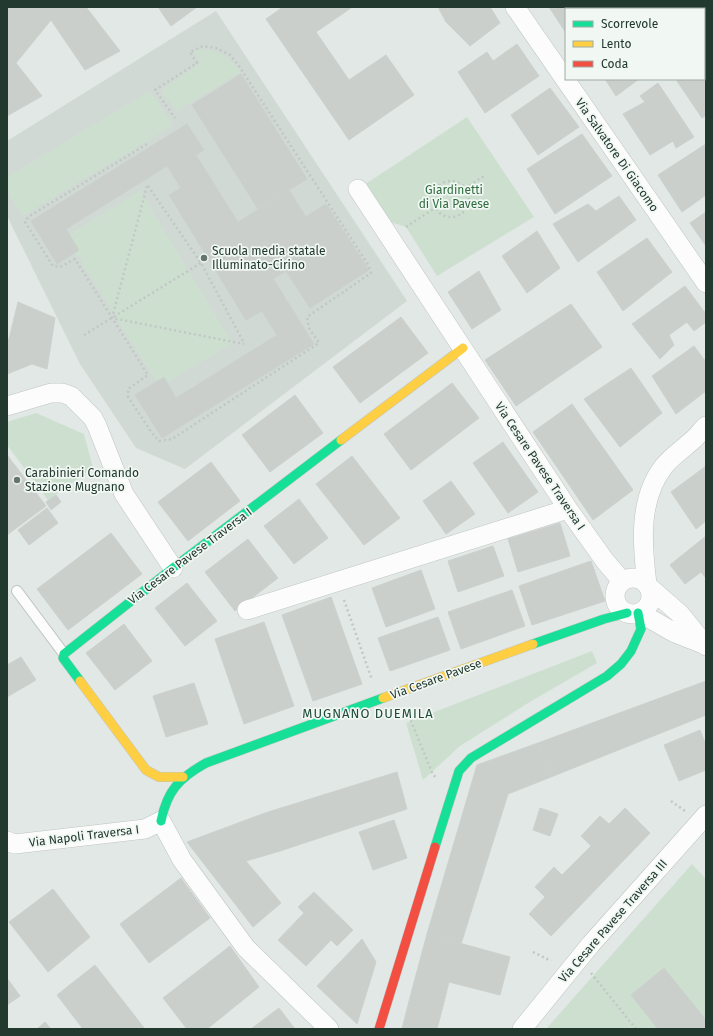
<svg xmlns="http://www.w3.org/2000/svg" width="713" height="1036" font-family="'Fira Sans',sans-serif">
<style>
.built{fill:#d1d9d4}
.green{fill:#cde0d0}
.building{fill:#cacfcc;stroke:#cbd1ce}
.lines{fill:none;stroke-linecap:round;stroke-linejoin:round}
.lane-casing{stroke:#bfc4c2;stroke-width:12}
.street-casing{stroke:#bfc4c2;stroke-width:20}
.fast-casing{stroke:#bfc5c2;stroke-width:10}
.slow-casing{stroke:#bfc5c2;stroke-width:10}
.jam-casing{stroke:#bfc5c2;stroke-width:10}
.path{stroke:#c0c8c4;stroke-width:2.5;stroke-dasharray:2 3;stroke-linecap:butt}
.lane{stroke:#fbfcfb;stroke-width:10}
.street{stroke:#fbfcfb;stroke-width:19}
.fast{stroke:#16e098;stroke-width:9}
.slow{stroke:#ffcf43;stroke-width:9}
.jam{stroke:#f24e42;stroke-width:9}
.poi-dot{fill:#65766f;stroke:#f1f7f3;stroke-width:1.5}
.labels{text-anchor:middle;dominant-baseline:central;stroke-width:3.5;stroke-linejoin:round;paint-order:stroke}
.street-label{font-size:12px;fill:#223930;stroke:#f1f7f3}
.park-label{font-size:12px;fill:#2f6d3f;stroke:#f1f7f3}
.poi-label{font-size:12px;fill:#223930;stroke:#f1f7f3;text-anchor:start}
.neighbourhood-label{font-size:13px;letter-spacing:1px;fill:#204a3a;stroke:#f1f7f3}
</style>
<rect width="100%" height="100%" fill="#e2e8e5"/>
<path class="built" d="M216 11 407 301 185 469 136 448 80 364 7 216V141Z"/>
<path class="green" d="M202 49C223 53 227 55 240 72L177 111 161 90 201 63 194 52Z
M150 91 173 125 22 216 7 189V177Z
M467 117 534 217 437 276 406 227 387 221 364 185Z
M140 191 232 343 160 387 66 237Z
M36 413 84 434 93 468 48 500 7 445V422Z
M592 651 597 663 528 703 460 746 423 780 406 723Z
M692 864 706 879V1029H546Z"/>
<path class="building" d="M9 7H86L120 51 85 70 51 20 16 63 42 96 7 116V10Z
M158 7H197L171 26Z
M283 7H350L351 8 316 32 349 80 386 55 414 95 349 140 266 19Z
M438 7H490L500 23 470 46 446 22Z
M549 7H605L606 9H566V33Z
M657 7H706V37L704 38V9H654Z
M517 44 539 76 485 113 458 72 487 52 493 61Z
M706 60V115L702 118 677 81 679 79H704V62Z
M241 74 307 179 258 209 192 105Z
M605 79H639L616 96Z
M658 83 694 137 676 148 673 141 650 155 623 114 645 102 640 96Z
M550 88 579 127 538 155 511 115Z
M187 124 204 150 196 155 314 344 162 438 135 395 164 377 176 398 277 335 262 311 246 320 169 195 181 188 167 166 66 229 79 250 57 264 31 221Z
M582 134 612 176 555 214 527 169Z
M706 144V195L682 212 658 175Z
M289 190 306 217 255 249 238 222Z
M619 196 636 220 578 262 553 224 588 204 596 211Z
M326 204 369 270 310 308 286 271 273 279 255 249Z
M706 212V246L690 223Z
M537 231 560 268 527 293 502 256Z
M647 238 672 272 623 311 597 272Z
M479 271 501 310 472 329 448 292Z
M685 286 706 314V322L694 331 687 322 669 335 674 345 660 359 632 324Z
M18 302 55 318 47 369 32 364 7 374V340L9 339Z
M571 304 602 347 516 406 485 360Z
M401 317 428 353 360 403 333 367Z
M694 346 706 362V391L676 414 652 376Z
M631 368 662 413 620 447 584 399Z
M452 383 479 418 411 470 384 434Z
M295 395 323 433 270 472 242 435Z
M572 404 633 490 593 520 533 432Z
M503 442 538 492 508 513 473 463Z
M7 455 46 506 7 535Z
M352 456 400 518 364 545 316 484Z
M211 462 240 501 188 541 158 502Z
M706 466V521L696 529 671 492Z
M451 481 475 514 446 534 423 501Z
M56 495 61 502 51 510 46 502Z
M299 499 328 538 294 564 264 526Z
M47 508 58 523 29 545 18 530Z
M560 523 570 556 518 572 508 539Z
M111 533 142 574 68 630 37 589Z
M706 536V578L701 572 685 584 670 565Z
M248 539 278 578 235 611 205 572Z
M493 546 504 576 458 592 448 561Z
M591 561 605 601 532 625 519 586Z
M421 570 435 609 386 627 372 588Z
M187 583 217 621 185 646 155 608Z
M512 590 525 626 461 649 448 612Z
M331 597 362 684 313 701 282 615Z
M438 617 450 650 390 671 378 638Z
M264 622 294 706 244 724 215 639Z
M124 624 152 661 115 690 86 653Z
M21 657 36 680 7 697V665Z
M706 681V715L551 777 538 743Z
M194 683 208 724 166 737 153 696Z
M700 730 706 745V770L679 781 664 745Z
M538 743 551 777 508 794 461 944 427 934 477 765Z
M397 772 407 809 280 851 265 813Z
M540 808 558 814 550 836 533 830Z
M625 808 650 833 551 936 529 914 545 897 535 887 554 867 562 875 591 846 581 836 600 816 609 824Z
M265 813 280 851 246 861 281 903 253 927 187 842Z
M394 820 407 858 373 870 359 832Z
M181 878 210 918 149 963 120 924Z
M53 889 90 937 48 972 9 922Z
M314 892 353 930 337 946 331 940 306 966 278 940 304 913 298 907Z
M427 934 510 957 500 995 449 982 442 1010 409 1001Z
M362 939 376 962 357 1024 317 986Z
M230 946 259 987 207 1029H187L163 998Z
M95 965 145 1029H83L57 995Z
M664 968 706 1020V1029H658L631 995Z
M7 978 20 996 7 1005Z
M409 1001 442 1010 437 1029H402Z
M279 1008 295 1029H251Z
M45 1022 51 1029H37Z"/>
<g class="lines">
<g class="lane-casing">
<path id="lane" d="M17 591 64 654"/>
</g>
<g class="street-casing">
<path id="street" d="M515 7 706 283
M358 189 568 509 605 561 622 581
M7 406 51 393H62L71 396 93 418 97 426 124 494 173 568
M615 596a18 18 0 1 1 36 0a18 18 0 1 1-36 0Z
M647 584C642 545 638 499 664 466 672 456 684 448 694 439 698 435 702 430 706 426
M649 587 680 614 706 646
M247 610 568 509
M640 613 675 633 703 644
M7 841 15 844 145 829 161 821 182 860 246 948 329 1029
M522 1029 591 944 706 815"/>
</g>
<g class="fast-casing">
<path id="fast" d="M533 644 604 619 627 613
M80 681 63 658 64 654 173 568 341 440
M161 821C167 791 179 778 206 763L383 698
M435 847 459 771 471 758 607 676 621 664 631 651 641 629 638 613"/>
</g>
<g class="slow-casing">
<path id="slow" d="M341 440 463 348
M80 681 146 770 159 777H183
M383 698 533 644"/>
</g>
<g class="jam-casing">
<path id="jam" d="M379 1029 435 847"/>
</g>
<path class="path" d="M147 144 28 217 25 222 53 266 60 267 75 259 148 375 128 389V397L152 433 159 441 172 439 319 343 309 328 307 317 371 273 369 266 239 66 230 55 216 48 203 46 190 52 197 63 155 90 175 118
M433 199a18 18 0 1 1 36 0a18 18 0 1 1-36 0Z
M147 186 112 318 244 344
M148 186 201 263 244 343
M465 188 484 176
M406 227 435 208
M84 335 201 263
M344 600 372 680
M407 711 433 775 436 777
M671 801 685 811
M533 952 551 961
M591 973 636 1029"/>
<use href="#lane" class="lane"/>
<use href="#street" class="street"/>
<use href="#fast" class="fast"/>
<use href="#slow" class="slow"/>
<use href="#jam" class="jam"/>
</g>
<g class="poi-dot">
<circle cx="204" cy="258" r="4"/>
<circle cx="17" cy="480" r="4"/>
</g>
<g class="labels">
<g class="street-label">
<text transform="translate(617 155) rotate(55)">Via Salvatore Di Giacomo</text>
<text transform="translate(540 466) rotate(56)">Via Cesare Pavese Traversa I</text>
<text transform="translate(190 556) rotate(-37)">Via Cesare Pavese Traversa I</text>
<text transform="translate(436 679) rotate(-20)">Via Cesare Pavese</text>
<text transform="translate(84 836) rotate(-7)">Via Napoli Traversa I</text>
<text transform="translate(613 921) rotate(-49)">Via Cesare Pavese Traversa III</text>
</g>
<g class="park-label">
<text x="454" y="190">Giardinetti<tspan x="454" dy="14">di Via Pavese</tspan></text>
</g>
<g class="poi-label">
<text x="212" y="251">Scuola media statale<tspan x="212" dy="14">Illuminato-Cirino</tspan></text>
<text x="25" y="473">Carabinieri Comando<tspan x="25" dy="14">Stazione Mugnano</tspan></text>
</g>
<g class="neighbourhood-label">
<text x="368" y="713">MUGNANO DUEMILA</text>
</g>
</g>
<rect width="713" height="1036" fill="none" stroke="#223930" stroke-width="16"/>
<rect x="565" y="8" width="140" height="72" fill="#f1f7f3" stroke="#9eaba5"/>
<rect x="573" y="21" width="20" height="6" fill="#16e098" stroke="#9eaba5"/>
<text x="601" y="28" font-size="12" fill="#223930">Scorrevole</text>
<rect x="573" y="41" width="20" height="6" fill="#ffcf43" stroke="#9eaba5"/>
<text x="601" y="48" font-size="12" fill="#223930">Lento</text>
<rect x="573" y="61" width="20" height="6" fill="#f24e42" stroke="#9eaba5"/>
<text x="601" y="68" font-size="12" fill="#223930">Coda</text>
</svg>
